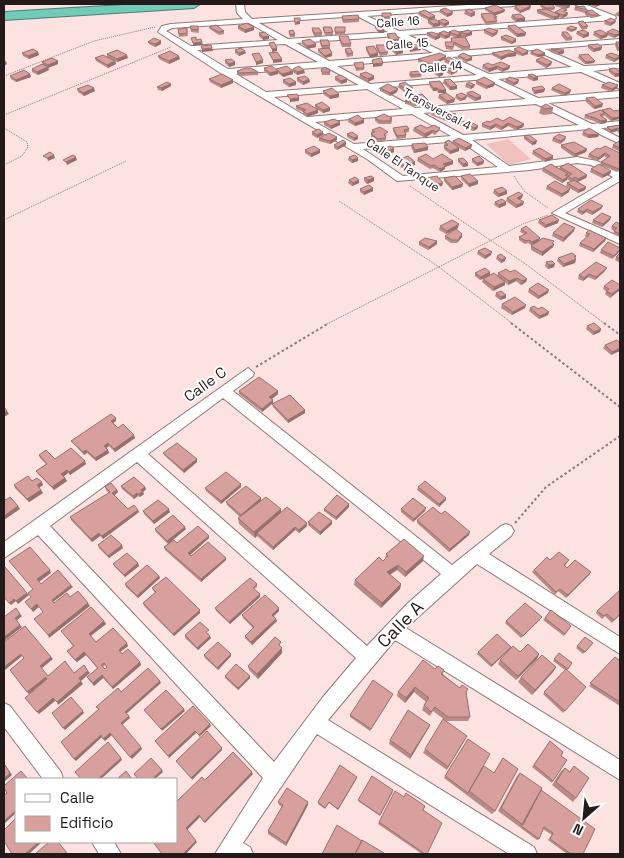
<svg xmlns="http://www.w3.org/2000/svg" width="624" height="858" font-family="'Space Grotesk',sans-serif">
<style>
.green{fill:#f1c1be}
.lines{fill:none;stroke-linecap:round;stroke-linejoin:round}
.minor-casing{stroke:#927776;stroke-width:2}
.trunk-casing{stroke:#418374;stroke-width:2}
.path-far1{stroke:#8a7978;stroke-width:1;stroke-dasharray:1 1;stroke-linecap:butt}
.path{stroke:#8a7978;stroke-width:2;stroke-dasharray:2.5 2.5;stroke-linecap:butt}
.minor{fill:#fff;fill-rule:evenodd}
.trunk{fill:#73cab6;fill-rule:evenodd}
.wall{fill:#ba8a87;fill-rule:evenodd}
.shaded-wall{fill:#97706e}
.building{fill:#d8a09d;stroke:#97706e;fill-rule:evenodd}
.labels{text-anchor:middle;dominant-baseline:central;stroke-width:4;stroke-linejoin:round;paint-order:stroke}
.far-street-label{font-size:12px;fill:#251a1a;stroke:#fff}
.street-label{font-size:15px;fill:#251a1a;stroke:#fff}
.near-street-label{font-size:18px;fill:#251a1a;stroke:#fff}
</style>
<rect width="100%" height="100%" fill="#fce3e2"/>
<path class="green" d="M508 139 531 159 509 165 486 144Z"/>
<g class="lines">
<g class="minor-casing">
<path id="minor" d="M236 4H244L245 12 252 19 483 4H518L514 6 367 16 399 31 602 16 574 4H584L615 16 616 18 612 20 408 35 444 52 620 39V43L545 49 584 66 620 64V68L593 71 620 83V89L581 72 498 79 538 98 620 91V97L548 103 592 124 620 121V127L601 128 620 138V144L589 129 472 140 509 166 577 157 597 161 620 172V181L565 213 620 237V244L552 213 613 177 591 165 577 163 530 170 397 181 367 159 222 74 158 32 162 26 171 24 243 19 237 13ZM357 16 388 32 288 39 259 23ZM249 23 278 40 191 46 166 31 172 28ZM397 36 433 53 329 61 296 43ZM285 44 318 62 228 69 197 50ZM534 50 572 67 489 74 452 57ZM441 57 477 75 370 84 337 66ZM326 67 359 85 266 92 236 74ZM486 79 526 99 415 108 378 88ZM367 89 403 109 307 117 274 97ZM536 104 579 125 463 135 423 113ZM412 114 451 136 354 144 315 122ZM460 141 498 167 403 176 363 149Z
M248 368 254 373 253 376 233 391 452 565 501 526 506 524 511 526 514 531 511 536 489 554 620 637V654L477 564 406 628 620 760V780L395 640 328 720 534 847 537 854H509L317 734 243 843 250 847 253 854H215L263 778 38 535 4 558V542ZM223 398 441 574 408 603 367 646 148 454ZM137 462 356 658 323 697 274 762 50 526Z
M4 703 10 706 61 772 63 779H43L4 727Z
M92 842H114L121 854H99Z"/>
</g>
<g class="trunk-casing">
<path id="trunk" d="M140 4H200L194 8 4 20V12Z"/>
</g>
<path class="path-far1" d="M4 76 94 41 155 27
M4 115 171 47
M4 128 27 142 28 147 22 156 4 165
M514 176 524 191 548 208
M410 186 527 265 605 324
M339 201 439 267 513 324
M4 220 126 161
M327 324 523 224 548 215"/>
<path class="path" d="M511 323 620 407
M604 323 620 335
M256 367 329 323
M515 523 546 487 620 436"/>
<use href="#minor" class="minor"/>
<use href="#trunk" class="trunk"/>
</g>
<path class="wall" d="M539 4H552L555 8 554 10 549 11 555 13V12H566L567 16 562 18 559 17V18L554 20 537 13V10H543Z
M556 4 570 7 565 9 555 6Z
M588 4H603L595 7Z
M515 6 530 9 520 13 514 9Z
M575 7 599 15 598 17 591 18 585 15V13L574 10Z
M485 8 505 10 504 12 495 15 497 19 496 20 497 21 496 24 486 25 481 17V14L490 13 485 10Z
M440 10 452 15 447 17 439 12Z
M465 11 475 15 471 17 464 14Z
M620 11V17L615 15 616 13Z
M419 12 435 16V18L431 20 438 22H449V24L444 27 440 25V26L433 27 428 23V20L418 15Z
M382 13H391V20H382Z
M512 15 525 18V21L516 22 511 18Z
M342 16 359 19V22L343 23 342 19Z
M605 21 615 23 610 26 604 24Z
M578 22 588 26 587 29 582 30 578 24Z
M190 26H198L199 33 191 32Z
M238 26 254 30 245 33 238 29Z
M508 26 525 36 517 37 507 29Z
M209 27 224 31V34L219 35 210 29Z
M323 27 333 32V35H325L323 30Z
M335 27H345V35H335Z
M187 28 188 36 179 37 178 29Z
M312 28 322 33V36H314L312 31Z
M567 28 576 30 571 32 566 30Z
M484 30 497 34 492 37 484 33Z
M289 31 295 34V37H290L289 33Z
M449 32 461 33V32H472V35L465 37 470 46V49L463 50 454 45 453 50 446 49 445 42H451V38H456L450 35V37L445 39 440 37V38L435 40 427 36V33L438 35 439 33H449Z
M562 32 572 38V40L566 41 561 35Z
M577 32 589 36 583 38 576 34Z
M594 32 607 33V32H620V35L614 38 607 35V37L600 39 593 35Z
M259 33 269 39 263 40 259 36Z
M387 34 398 42H391L387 37Z
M339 36 351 44V47H342L339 39Z
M501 37 516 39V42L511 44 501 40Z
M320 40 330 45V48H329L332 56 325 58 318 52V49H322L320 43Z
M302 41 316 44V47L307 49 302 44Z
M148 42 161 44 155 47 149 44Z
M616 42H620V51H617L615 45Z
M376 45 388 52 387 55 380 56 376 48Z
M588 45 602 47 601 50 593 52 588 48Z
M390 46 403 50V53L396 55 390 49Z
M366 47 378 56 370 58 366 50Z
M345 49 353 53V56L347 57 345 52Z
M514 49 528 51V54L522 56 516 54V56L507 57 501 60 492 55V53L514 52Z
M551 49 564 53 558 55 550 52Z
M235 50 246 53 239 56 235 53Z
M38 52 39 55 29 59 23 56 22 53Z
M531 52 545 56 537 57 530 54Z
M107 54 128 58 117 62 115 61 116 64 108 68 96 61 95 58 107 57Z
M579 55 594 63 585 64 578 58Z
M606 55 619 59 614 62 605 58Z
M158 56 180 59 169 64 159 59Z
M446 56 445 59 431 66 418 62V59Z
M458 56 472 57V60L466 62 458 58Z
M445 59 456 64 452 66 444 62Z
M225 60 235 65 229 67 225 63Z
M536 60 551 65 546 68 536 62Z
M58 61V64L48 68 49 70 38 75 32 72V69L43 65 42 62Z
M354 63 364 68V70L356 71Z
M483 65 510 66 509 69 502 72 497 69 489 72 482 68Z
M264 68 276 70V69L293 74 283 77 278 73V74L270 76 264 71Z
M293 69 305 73 297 75 293 72Z
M321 69 330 72V75H322Z
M446 69 457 72 451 75 446 72Z
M609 69 620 76 615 77 609 72Z
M237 71 258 72V75L241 76 237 74Z
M435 71 443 75 439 77 434 74Z
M410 72 422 74 421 77 411 78 409 75Z
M30 74 31 77 16 82 11 79 10 76Z
M360 74 374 76V79L368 82 359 77Z
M528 75 538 77V80L533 81 527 78Z
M335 77 347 82 341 84 335 80Z
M297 78 309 79 310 82 303 85 297 81Z
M209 79 233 83 221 88 210 82Z
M506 79 518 83 513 86 505 82Z
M283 80 296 82V85L289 87 283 83Z
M444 80 457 86V89L450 90 443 83Z
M476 81 495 83 494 86 486 89 476 84Z
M429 82 446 90V93H438L437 91H433L429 85Z
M171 84V86L162 91 158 90 157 87Z
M399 84 413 88V91L404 92 398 87Z
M466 84 474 87 471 89 465 87Z
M602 85H618L617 88 611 92 601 88Z
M380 88 397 92 390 96 380 91Z
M532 88 544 92 534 94 532 90Z
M552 88 570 93 564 96 551 90Z
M77 89 95 91 84 96 78 92Z
M323 91 339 94V97L330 99 323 94Z
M467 93 481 99 475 101 466 96Z
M417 95 429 101V104L423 105 417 98Z
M439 95 455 99 454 102 447 104 438 98Z
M456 95 466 99 460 101 455 98Z
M586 98 602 107 594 109 585 101Z
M405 101 419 104 415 106 405 104Z
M315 105 330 108V111L323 113 315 108Z
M296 106 318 110V113L307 117 303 114V112L296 109Z
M541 107 553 108 552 114 543 115 539 113Z
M602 110 614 111 620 110 611 121 604 115 603 117 607 120 606 123 600 124 594 121 584 118 585 115 602 111Z
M432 112 455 117 448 122 431 115Z
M375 118H392V121L391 124H379L375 121Z
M349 119 364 120V123L355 126 348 122Z
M503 121 524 124 523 127 516 130 508 126 501 130 495 127 490 130 482 127V124Z
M324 122 340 125 331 129 324 125Z
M458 122 478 126 477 129 473 131 458 125Z
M620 125V134L617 131 610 133 606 130 607 127Z
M393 128 409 129V132L405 133 406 135V138L397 139 393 131Z
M414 128H440L439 131 435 135 432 133 425 138 413 131Z
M372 130 388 135 385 136 386 138 385 141 378 142 371 137V134L372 133H371Z
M312 132H323V135L317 138 312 135Z
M583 132 599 134 598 137 588 138 582 135Z
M347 134 358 139 354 141 347 137Z
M524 136 536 144 532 145 524 139Z
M337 137V140L330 144 319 141V138Z
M553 138 565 140 560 144 552 141Z
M453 141 472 145 471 148 465 151 459 148V151L450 154 444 149V146H445L444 145 445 142 453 143Z
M620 142V150L619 151 612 148 613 145Z
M412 144 428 147V150L414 153 411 147Z
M334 145H346L337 150 334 148Z
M561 145 587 149 586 152 574 157 561 148Z
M385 148 394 152 389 154 385 151Z
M600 149 620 153V170L617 172 600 165 601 162 607 158 604 156 597 161 588 157 589 154Z
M305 150H320V153L311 157 305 153Z
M533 151 553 156V159L545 162 532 154Z
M349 157 358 161 352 163 348 160Z
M418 158 433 159 453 164 445 167V169L440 172 433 168 430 169 417 161Z
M458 159 468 163V166L463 167 458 162Z
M472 159 484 161 483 164 477 166 472 162Z
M397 160 415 162V165L403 169 396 163Z
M560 167 587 175 586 178 578 182 586 187 585 190 578 193 566 186 567 183 570 181 567 179 562 183 542 171 543 168 559 169Z
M591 169 611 171 610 174 602 178 590 172Z
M461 176 478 184 469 187 461 179Z
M364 178 374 181 367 184 364 181Z
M426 178 442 186 431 188 426 181Z
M444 178 463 184 462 187 452 190 444 181Z
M349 180H359V183L352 186 348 183Z
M547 186 569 192 561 197 546 189Z
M373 188V191L364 195 360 192V189Z
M494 190 507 191V194L498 197 493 193Z
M507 198H522L520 199 523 205 516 208 506 201Z
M495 202H506V205L499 208 494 205Z
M578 209H601L592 215 586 212 582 215 577 212Z
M539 220 558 223 545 228 538 223Z
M593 220H610L602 227 592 223Z
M620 224V237L613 234 614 231 611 229 612 226Z
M440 226 458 228 446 234 439 230Z
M521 229 540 238 539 241 554 244 553 247 542 256 531 250V246L538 242 531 245 528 243 525 244 519 240V237L524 234 520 232Z
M574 231 563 242 552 236 553 233Z
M586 233 606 238 605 241 593 252 579 246 580 243 587 237 585 236Z
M462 234V237L457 243H451L445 239V236Z
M437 241V244L428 250 419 245V242Z
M601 250 620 251 612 259 600 253Z
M478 251 491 255 485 259 477 254Z
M620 253V263L615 260 616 257Z
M497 256 505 261 501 263 496 259Z
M576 256 575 263 563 267 557 261 558 258Z
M546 262 554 267 548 269 545 266Z
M605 271 595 280 588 277 583 281 578 279 579 275Z
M490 272V275L480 280 475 276V273Z
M510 272 527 279 526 282 521 285 516 281 508 285 505 282V285L493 291 482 282 483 279 497 276 498 273Z
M620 285 610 298 605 294 606 291 603 289 604 286Z
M529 289 548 293 538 299 528 292Z
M496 293 506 298 500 300 495 296Z
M502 304 525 308 512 315 501 308Z
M530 308 538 309 549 312 548 315 539 319 529 311Z
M587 326 601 329 600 332 593 335 586 329Z
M620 343 611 355 603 348 605 345Z
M239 391H278V394L272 399 273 403 262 412 239 394Z
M272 404 305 410V413L288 423 273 407Z
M116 421 113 423 118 428 135 438 115 452 109 446 106 448 108 450 109 453 96 461 87 453 84 455 73 443 71 441Z
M163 453 197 462 184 473 164 455Z
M39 455 55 459 86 464 70 475 68 473 64 476 67 481 54 490 38 474 36 471 46 464 40 458Z
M32 481 43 485 39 488 43 493 29 502 15 488 14 485Z
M121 486 145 487 146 489 143 492 144 494 140 497 138 496 134 499 122 489Z
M105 487 117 490 118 492 114 496 128 509 139 512 103 539 100 536 92 542 71 520 70 517 109 493 106 490Z
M241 487 221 504 206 491 205 488Z
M418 487 446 500 439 507 417 490Z
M261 501 257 504 281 509V512L307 526 299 533 295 530 273 550 257 536 255 538 239 524 238 518 240 517 227 505 226 502Z
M349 504V507L336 520 324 511V509Z
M426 508 425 511 413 522 401 512V509Z
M143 511 170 512 154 524 144 514Z
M441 514 469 535 449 552 417 523V520Z
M308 522 332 524 320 535 308 525Z
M155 529H186L168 544 156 532Z
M209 536V538L190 555 191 556 226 560 201 582 165 550 164 547 177 543Z
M98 545 123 548 109 558 99 548Z
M386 554 423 561 405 577 397 570 390 575 401 584 400 589 381 608 354 585 355 580 385 559Z
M550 560H569L565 566 567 568 591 572 589 575 566 598 558 591 555 595 532 572 534 570Z
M138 563 139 566 125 577 114 566 113 564Z
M159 576 160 578 138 598 126 587 125 584Z
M257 584V587L254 589 260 597 230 624 216 611 215 608Z
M152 588 200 613 174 636 144 606 143 603 155 593Z
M620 593V615L612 623 605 616 602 619 596 613 597 611Z
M279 608V611L274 616 277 621 252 645 245 638V636L253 628 243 618 242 615Z
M545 618 571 626 564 636 543 620Z
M540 620 521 638 505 623 506 621Z
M104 621 106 624 91 636 96 642 128 646 120 652 122 654 140 662 141 665 113 689 103 678 94 686 88 679 97 668 86 655 77 662 67 651 73 646 61 631ZM105 665 107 667 105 669 103 667Z
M209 633 208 634 211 638 198 650 185 638V635Z
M585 637 593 643 583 654 576 648Z
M282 647V653L258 679 249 670 248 666Z
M509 650 491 667 477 654 478 652Z
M520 652 539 654 537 659 516 680 498 664 500 660Z
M559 653 572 663 567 670 586 687 563 713 543 694 565 670 553 661Z
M231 654V656L218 670 205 658 204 655Z
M615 657 620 661V706L589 686Z
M556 667 553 672 532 695 518 682 521 677Z
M435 669 444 670 443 674 466 694 470 717 468 721H446L433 711 430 716 422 710 424 705 426 702 414 692 405 703 397 696 398 692Z
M225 676H250V678L238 690 225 678Z
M392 696 370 731 350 717V715Z
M430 725 428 729 410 759 389 744 390 740Z
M467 736 447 770 423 753 425 749Z
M468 739 482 769 494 773 503 758 495 811 492 814 444 778Z
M550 741 561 756 553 781 552 783 532 767Z
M574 766 576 798 573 802 552 785 561 771 565 768 569 772Z
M520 773 541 790 583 854H567L548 840 552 835 543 829 539 839 537 840 498 811 517 776Z
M357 777 338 810 329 803 325 809 318 804V802Z
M393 792 380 816 358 801V800Z
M278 802 308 805 286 846 268 834V831L282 807 279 805Z
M423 810 427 854H422L378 824 379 822Z"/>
<path class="shaded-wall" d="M570 4V7L565 9 566 6Z
M596 4H603L595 7Z
M531 6 530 9 520 13V11Z
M505 10 504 12 494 16V13Z
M453 12 452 15 447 17V14Z
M475 12V15L471 17V14Z
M568 13 567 16 562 18 563 15Z
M560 15 559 18 554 20V17Z
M435 16V18L429 20V18Z
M525 18V21L516 22 517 19Z
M300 21V24L295 25V23Z
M616 21 615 23 610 26 611 23Z
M449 22V24L444 27V24Z
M440 23V26L433 27V24Z
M254 27V30L245 33V30Z
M577 28 576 30 571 32 572 30Z
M384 30V33H378V31Z
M498 31 497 34 492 37 493 34Z
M472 32V35L465 37 466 34Z
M461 33V36L457 38V35Z
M526 33 525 36 517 37V34Z
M589 33V36L583 38 584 35Z
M620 33V35L614 38 615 35Z
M451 34 450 37 445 39V36Z
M608 34 607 37 600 39 601 36Z
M440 35V38L435 40V37Z
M269 36V39L263 40V37Z
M399 39 398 42H391V40Z
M516 39V42L511 44 512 42Z
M161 41V44L155 47V44Z
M202 42 203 45 193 46V43Z
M316 44V47L307 49V46Z
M421 47V50L410 52V49Z
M602 47 601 50 593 52 594 49Z
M212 48 213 51 202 52V49Z
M277 48V51L272 52V49Z
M403 50V53L396 55V52Z
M564 50V53L558 55 559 52Z
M245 51 246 53 239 56V53Z
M528 51V54L522 56 523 54Z
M38 52 39 55 29 59 28 56Z
M332 53V56L325 58V56Z
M378 53V56L370 58V55Z
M516 53V56L507 57 501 60V57L508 54Z
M545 53V56L537 57 538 55Z
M127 55 128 58 117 62V59Z
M179 56 180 59 169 64V61Z
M446 56 445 59 431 66V64Z
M620 56 619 59 614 62 615 59Z
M472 57V60L466 62 467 60Z
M282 59V62L273 63V60Z
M263 60V63L256 65V62Z
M6 61 7 64 4 66V62Z
M58 61V64L48 68V65Z
M115 61 116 64 108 68 107 65Z
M456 61V64L452 66V63Z
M595 61 594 63 585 64 586 62Z
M235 62V65L229 67V64Z
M552 62 551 65 546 68 547 65Z
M383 63 382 66 373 67V64Z
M497 66V69L489 72V69Z
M510 66 509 69 502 72 503 69Z
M48 67 49 70 38 75 37 72Z
M458 69 457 72 451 75V72Z
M304 70 305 73 297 75V72Z
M278 71V74L270 76V73Z
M293 71V74L283 77 282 74Z
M444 72 443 75 439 77V74Z
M620 73V76L615 77V74Z
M30 74 31 77 16 82V80Z
M374 76V79L368 82V79Z
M538 77V80L533 81 534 78Z
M309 79 310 82 303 85V82Z
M347 79V82L341 84V81Z
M233 80V83L221 88V85Z
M519 80 518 83 513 86 514 83Z
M296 82V85L289 87V84Z
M495 83 494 86 486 89 487 86Z
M171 84V86L162 91 161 88Z
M475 85 474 87 471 89V86Z
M618 85 617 88 611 92 612 89Z
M457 86V89L450 90V87Z
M94 88 95 91 84 96 83 93Z
M433 88H437V91H433Z
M398 89 397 92 390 96V93Z
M545 89 544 92 534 94 535 91Z
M439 90H446V93H438Z
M571 90 570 93 564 96 565 93Z
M339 94V97L330 99V96Z
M467 96 466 99 460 101 461 99Z
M481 96V99L475 101 476 98Z
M299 98V101L290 102V99Z
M455 99 454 102 447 104V101Z
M419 101V104L415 106 416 103Z
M429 101V104L423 105 424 102Z
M603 104 602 107 594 109 595 106Z
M330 108V111L323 113V110Z
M318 110V113L307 117V114Z
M456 114 455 117 448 122 449 119Z
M620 117V119L611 121 612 118Z
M364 120V123L355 126V123Z
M607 120 606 123 600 124 601 121Z
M340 122V125L331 129V126Z
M508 123V126L501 130 502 127Z
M496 124 495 127 490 130V127Z
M524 124 523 127 516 130 517 127Z
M478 126 477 129 473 131 474 128Z
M618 128 617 131 610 133 611 130Z
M433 130 432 133 425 138V134Z
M323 132V135L317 138V135Z
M599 134 598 137 588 138V135Z
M358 136V139L354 141V138Z
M337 137V140L330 144V141Z
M566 137 565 140 560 144 561 141Z
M537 141 536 144 532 145V142Z
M346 142V145L337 150 338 147Z
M472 145 471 148 465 151V148Z
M428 147V150L414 153 415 150Z
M394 148V152L389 154V151Z
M459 148V151L450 154V151Z
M587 149 586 152 574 157 575 154Z
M320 150V153L311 157V154Z
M605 153 604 156 597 161 598 158Z
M54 155 55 158 48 161 47 158Z
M553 156V159L545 162 546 159Z
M76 157 77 160 67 165 66 162Z
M358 158V161L352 163V160Z
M453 161V164L445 167V169L440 172V169L443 164Z
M484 161 483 164 477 166V163Z
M415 162V165L403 169 404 166Z
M468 163V166L463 167V164Z
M611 171 610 174 602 178 603 175Z
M587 175 586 178 577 182 578 179Z
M568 177 567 180 562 183 563 180Z
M374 178V181L367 184 368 180Z
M359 180V183L352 186 353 183Z
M478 181V184L469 187V184Z
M443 183 442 186 431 188 432 185Z
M463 184 462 187 452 190V187Z
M586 187 585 190 578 193 579 190Z
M373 188V191L364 195V192Z
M570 189 569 192 561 197 562 194Z
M507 191V194L498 197 499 194Z
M523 195 522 198 517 201V198Z
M506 202V205L499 208V205Z
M524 202 523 205 516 208 517 205Z
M603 206 601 209 592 215 593 212Z
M587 209 586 212 582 215 583 212Z
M611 217 610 220 602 227 603 224Z
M559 220 558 223 545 228 546 225Z
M459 224 458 228 446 234 447 231Z
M575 228 574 231 563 242 564 238Z
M462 234V237L457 243 458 240Z
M540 238 539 241 531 245 532 242Z
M606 238 605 241 593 252 594 249Z
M437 241V244L428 250 429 247Z
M554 244 553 247 542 256V252Z
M620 249V251L612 259 614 256Z
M492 252 491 255 485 259V256Z
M506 258 505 261 501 263V260Z
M576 259 575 263 563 267 564 264Z
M555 264 554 267 548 269 549 265Z
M607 268 605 271 595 280 596 277Z
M490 272V275L480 280 481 277Z
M589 274 588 277 583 281 584 278Z
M517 278 516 281 508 285 509 281Z
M527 279 526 282 521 285 522 281Z
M505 282V285L493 291 494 287Z
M620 288V290L610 298 612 294Z
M549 290 548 293 538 299 539 296Z
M506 295V298L500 300 501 297Z
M526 305 525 308 512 315 513 312Z
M549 312 548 315 539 319 540 316Z
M601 329 600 332 593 335 594 332Z
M620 348V351L611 355 612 352Z
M278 391V394L270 400 269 397Z
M273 400V403L262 412V409Z
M305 410V413L288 423V420Z
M7 411 9 414 4 417V413Z
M116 418V421L112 424 111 421Z
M134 435 135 438 115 452 114 449Z
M108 443 109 446 105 449 104 446Z
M86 450 87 453 84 455 83 452Z
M108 450 109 453 96 461 95 458Z
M197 459V462L184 473 183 470Z
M85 461 86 464 70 475 69 472Z
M67 470 68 473 63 477 61 474Z
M65 478 67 481 54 490 52 487Z
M42 482 43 485 38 488 37 485Z
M241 484V487L221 504V501Z
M145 487 146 489 143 492 144 494 140 497 139 494 141 490Z
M41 490 43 493 29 502 27 499Z
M117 490 118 492 113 496 112 493Z
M137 493 138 496 134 499 133 496Z
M261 498V501L241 517V515Z
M446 498V500L439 507V504Z
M349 504V507L336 520V517Z
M18 506 20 509 4 520V516Z
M426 508 425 511 413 522 414 519Z
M169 509 170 512 154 524 153 521Z
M281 509V515L257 533V536L255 538 254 532Z
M138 510 139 512 103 539 102 536Z
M332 521V524L320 535V532Z
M307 523V526L299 533V530Z
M185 527 186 529 168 544 167 541Z
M295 527V530L273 550V547Z
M470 532 469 535 449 552 450 549Z
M99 533 100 536 92 542 91 539Z
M209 536V538L189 556 188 553Z
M122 545 123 548 109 558 108 556Z
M424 556 423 561 405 577 406 572Z
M226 558V560L201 582V579Z
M138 563 139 566 125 577 124 575Z
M398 565 397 570 386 577 387 572Z
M50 570 51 573 39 582 37 579Z
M591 572 589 575 566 598 568 595Z
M159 576 160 578 138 598 137 596Z
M401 584 400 589 381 608 382 603Z
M71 585 73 587 53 602 52 600Z
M27 593 29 595 18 604 16 601Z
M260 594V597L230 624 229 622Z
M14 599 16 601 11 605 9 603Z
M88 603 90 606 49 638 48 635Z
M37 604 39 607 33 612 31 609Z
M279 608V611L272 617V615Z
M200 610V613L174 636 173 634Z
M20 614 22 616 16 621 15 618Z
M276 619 277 621 252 645 251 642Z
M104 621 106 624 90 636 89 634Z
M20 625 22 627 4 641V637Z
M210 636 211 638 198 650 197 648Z
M127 643 128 646 120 652 119 650Z
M511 647 509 650 491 667 492 665Z
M282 648V653L258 679 257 674Z
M84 652 86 655 77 662 75 660Z
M21 654 22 656 5 670 4 667Z
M231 654V656L218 670 217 668Z
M539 654 537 659 516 680 518 676Z
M51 657 53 659 42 668 40 666Z
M140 662 141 665 113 689 112 687Z
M556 667 553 672 532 695 535 690Z
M88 671 90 673 81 681 79 678Z
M102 675 103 678 94 686 93 683Z
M250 676V678L238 690V688Z
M46 677 47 679 29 694 27 692Z
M81 681 83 684 58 705 57 702Z
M160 681 161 683 126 714 125 712Z
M415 687 414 692 405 703 406 698Z
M53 698 55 701 39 714 37 712Z
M184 709 185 711 162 731 161 729Z
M83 711 84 713 65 730 63 728Z
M129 716 130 718 122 725 121 723Z
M210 724 211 726 199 737V735Z
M430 725 428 729 410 759 411 755Z
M195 731 196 733 169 758 168 756Z
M110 733 112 735 105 741 103 739Z
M101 735 102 737 76 761 74 759Z
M141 747 142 749 132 759 130 757Z
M222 748V750L192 780 191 778Z
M121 758 122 760 101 779H98Z
M4 763 12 775 4 782 8 786 4 782Z
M162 770 163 772 155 779H152Z
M252 772 253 774 205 823 204 822Z
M357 777V778L338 810V809Z
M308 802V805L286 846V843Z
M16 810V813L4 824V821Z
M199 815 200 817 187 830 186 828Z
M196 841 197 842 186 854H183Z
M39 842H42L29 854H25Z"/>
<path class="building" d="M526 4 531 6 520 11 515 6Z
M541 4H552L555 8H545Z
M556 4H570L566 6Z
M495 5 505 10 494 13 485 8Z
M584 6 587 10 575 7Z
M445 8 453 12 447 14 440 10Z
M563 8 567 10 563 11 568 13 563 15 555 12Z
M469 9 475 12 471 14 465 11Z
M546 9 560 15 554 17 537 10Z
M425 10 435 16 429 18 419 12Z
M592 10 599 15H592L585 12Z
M382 13H391V17H382Z
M491 13 497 17H494L497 21 486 22 481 14Z
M520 14 525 18 517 19 512 15Z
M358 15 359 19 343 20 342 16Z
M294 18H300V21L295 23Z
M611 18 616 21 611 23 605 21Z
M435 19 440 23 433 24 428 20Z
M444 19 449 22 444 24 438 21Z
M583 21 588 26 583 27 578 22Z
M247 23 254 27 245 30 238 26Z
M216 25 224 31 219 32 209 27Z
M515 25 526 33 517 34 508 26Z
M190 26H198V30L191 29Z
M382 26 384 30 378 31 375 27Z
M571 26 577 28 572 30 567 28Z
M323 27H331L333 32 325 33Z
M335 27H345V32H335Z
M187 28V33L179 34 178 29Z
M312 28H319L322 33H314Z
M489 28 498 31 493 34 484 30Z
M613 29 620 32V33L615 35 607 32Z
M293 30 295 34 290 35 289 31Z
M454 30 461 33 457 35 449 32Z
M468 30 472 32 466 34 461 32Z
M583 30 589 33 584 35 577 32Z
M600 30 608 34 601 36 594 32Z
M444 31 451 34 445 36 439 33Z
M265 32 269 36 263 37 259 33Z
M432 32 440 35 435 37 427 33Z
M562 32H567L572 38H567Z
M395 33 399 39 391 40 387 34Z
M506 35 516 39 512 42 501 37Z
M339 36H348L351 44H342Z
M196 37V40L201 39 202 42 193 43 191 38Z
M465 37 470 46 464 47 454 42 453 47 446 46 445 42H452L451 38Z
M154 38 161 41 155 44 148 42Z
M310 39 316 44 307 46 302 41Z
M320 40H328L330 45 322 46Z
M274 42 277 48 272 49 269 43Z
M616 42H620V48H618Z
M418 44 421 47 410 49 408 45Z
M598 44 602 47 594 49 588 45Z
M211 45 212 48 202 49 201 46Z
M376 45H384L388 52 380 53Z
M397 45 403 50 396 52 390 46Z
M374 46 378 53 370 55 366 47Z
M519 47 528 51 523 54 514 49Z
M241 48 245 51 239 53 235 50Z
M329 48 332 53 325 56 318 49Z
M350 48 353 53 348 54 345 49Z
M33 49 38 52 28 56 22 53Z
M537 49 545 53 538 55 531 52Z
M551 49 564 50 559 52Z
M117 50 127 55 117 59 107 54Z
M509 50 516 53 508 54 501 57 492 53Z
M170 51 179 56 169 61 158 56Z
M277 52 282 59 273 60 269 53Z
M259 53 263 60 256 62 252 54Z
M440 53 446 56 431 64 418 59Z
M463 53 472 57 467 60 458 56Z
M611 53 620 56 615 59 606 55Z
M588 54 595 61 586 62 579 55Z
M103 55 115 61 107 65 95 58Z
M449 57 456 61 452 63 445 59Z
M542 57 552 62 547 65 536 60Z
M52 58 58 61 48 65 42 62Z
M381 58 383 63 373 64 372 60Z
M231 59 235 62 229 64 225 60Z
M363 62 364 68H356L354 63Z
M501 62 510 66 503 69 497 66 489 69 483 65 488 63 492 65Z
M42 64 48 67 37 72 32 69Z
M272 66 278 71 270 73 264 68Z
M287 66 293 71 282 74 276 69Z
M299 66 304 70 297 72 293 69Z
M453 67 458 69 451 72 446 69Z
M246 68H251L258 72 240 73 237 71Z
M615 68 620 72V73L615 74 609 69Z
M321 69H329L330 72H322Z
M24 70 30 74 16 80 10 76Z
M439 70 444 72 439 74 435 71Z
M420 71 422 74 412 75 410 72Z
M366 72 374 76 368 79 360 74Z
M222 74 233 80 221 85 209 79Z
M532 74 538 77 534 78 528 75Z
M341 75 347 79 341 81 335 77Z
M305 76 309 79 303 82 297 78Z
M484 77 495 83 487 86 476 81Z
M510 77 519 80 514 83 506 79Z
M290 78 296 82 289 84 283 80Z
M450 79 457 86 450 87 444 80Z
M440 81 446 90H439L437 88H433L429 82Z
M167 82 171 84 161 88 157 87Z
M405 82 413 88 405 89 399 84Z
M469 82 475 85 471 86 466 84Z
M609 82 618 85 612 89 602 85Z
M388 84 398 89 390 93 380 88Z
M559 84 571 90 565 93 552 88Z
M88 85 94 88 83 93 77 89Z
M542 86 545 89 535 91 532 88Z
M332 88 339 94 330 96 323 91Z
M472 91 481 96 476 98 467 93Z
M446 93 455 99 447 101 439 95Z
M462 93 467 96 461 99 456 95Z
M297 94 299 98 290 99 287 95Z
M422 94 429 101 424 102 417 95Z
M594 97 603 104 595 106 586 98Z
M411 98 419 101 416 103 405 101Z
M322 102 330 108 323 110 315 105Z
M307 103 318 110 307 114 303 111 306 110 296 106Z
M546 104 553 108 545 109 541 107Z
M610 108 614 111 620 110V117L612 118 602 110Z
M438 109 456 114 449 119 432 112Z
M601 110 605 113 600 115 607 120 601 121 595 118 585 115Z
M384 114 392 118 390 119 391 121H380L375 118Z
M358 115 364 120 355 123 349 119Z
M510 117 524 124 517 127 508 123 502 127 496 124 490 127 482 124 487 121 490 122 497 118 503 121Z
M334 119 340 122 331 126 324 122Z
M469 121 478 126 474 128 458 122Z
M421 125 427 128 434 125 440 128 436 132 433 130 425 134 414 128Z
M620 125V130L618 128 611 130 607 127Z
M407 126 409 129 404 130 406 135 397 136 393 128Z
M380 127 388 132 384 134 386 138 378 139 371 134 375 132 372 130Z
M589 128 599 134 588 135 583 132Z
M319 129 323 132 317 135 312 132Z
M352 132 358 136 354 138 347 134Z
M329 133 337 137 330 141 319 138Z
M559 134 566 137 561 141 553 138Z
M529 135 537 141 532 142 524 136Z
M459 138 472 145 465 148 453 141Z
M343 140 346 142 338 147 334 145Z
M449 140 459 148 450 151 444 146 448 145 445 142Z
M619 141 620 142V148L613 145Z
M574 142 587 149 575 154 561 145Z
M425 143 428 147 415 150 412 144Z
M314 146 320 150 311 154 305 150Z
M390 146 394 148 389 151 385 148Z
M605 146 620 153V156L619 157 620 158V165L619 166H620V168L619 169 601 162 610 156 605 153 598 158 589 154 597 148 600 149Z
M540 148 553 156 546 159 533 151Z
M50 152 54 155 47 158 43 156Z
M426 154 433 159 442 154 453 161 443 164 446 166 440 169 434 165 431 166 418 158Z
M73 155 76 157 66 162 63 160Z
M355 155 358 158 352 160 349 157Z
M408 156 415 162 404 166 397 160Z
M479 156 484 161 477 163 472 159Z
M463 158 468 163 463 164 458 159Z
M568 163 587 175 578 179 575 177 572 179 568 176 572 174 560 167Z
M551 164 568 174 565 175 568 177 563 180 543 168Z
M599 164 611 171 603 175 591 169Z
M470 174 478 181 469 184 461 176Z
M371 176 374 178 368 180 364 178Z
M437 176 443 183 432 185 426 178Z
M455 176 463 184 452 187 444 178Z
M355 177 359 180 353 183 349 180Z
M574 180 586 187 579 190 567 183Z
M555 181 570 189 562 194 547 186Z
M369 185 373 188 364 192 360 189Z
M502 187 507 191 499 194 494 190Z
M519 192 523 195 517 198 524 202 517 205 507 198Z
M502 199 506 202 499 205 495 202Z
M591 200 603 206 593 212 587 209 583 212 578 209Z
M602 213 611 217 603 224 593 220Z
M552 215 559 220 546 225 539 220Z
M452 220 459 224 447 231 440 226Z
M616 222 620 224V234L614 231 617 228 612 226Z
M564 223 575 228 564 238 553 233Z
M526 226 540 238 532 242 529 240 526 241 519 237 527 233 521 229Z
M456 229 462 234 458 240H452L445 236Z
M589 230 606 238 594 249 580 243 590 234 586 233Z
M425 238 437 241 429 247 419 242Z
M543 238 554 241 552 243 554 244 542 252 531 246Z
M608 242 620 248V249L614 256 601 250Z
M485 248 492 252 485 256 478 251Z
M572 253 576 256 574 257 576 259 564 264 558 258Z
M620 253V259L616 257Z
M501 254 506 258 501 260 497 256Z
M552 261 555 264 549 265 546 262Z
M596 262 607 268 596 277 589 274 584 278 579 275Z
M485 268 490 272 481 277 475 273Z
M506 269 510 272 515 270 527 279 522 281 517 278 509 281 498 273Z
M494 273 505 282 494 287 483 279Z
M612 280 620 285V288L612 294 606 291 609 289 604 286Z
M538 283 549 290 539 296 529 289Z
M501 291 506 295 501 297 496 293Z
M515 297 526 305 513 312 502 304Z
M534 306 538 309 542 307 549 312 540 316 530 308Z
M594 323 601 329 594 332 587 326Z
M617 340 620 343V348L612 352 605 345Z
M259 377 278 391 269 397 273 400 262 409 239 391Z
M290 395 305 410 288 420 272 404Z
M4 407 7 411 4 413Z
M111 414 116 418 111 421 118 428 123 424 134 435 114 449 108 443 104 446 108 450 95 458 86 450 83 452 71 441Z
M177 443 197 459 183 470 163 453Z
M71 448 85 461 69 472 67 470 61 474 65 478 52 487 36 471 47 464 39 455 46 450 55 459Z
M226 472 241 484 221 501 205 488Z
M28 476 32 481 37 478 42 482 37 485 41 490 27 499 14 485Z
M134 477 145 487 141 490 143 491 139 494 137 493 133 496 121 486Z
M425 481 446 498 439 504 418 487Z
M111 483 117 490 112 493 128 509 134 505 138 510 102 536 99 533 91 539 70 517 110 492 105 487Z
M246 486 261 498 241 515 226 502Z
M337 495 349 504 336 517 324 509Z
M10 497 18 506 4 516V498L6 500Z
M266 497 281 509 254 532 238 518Z
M413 498 426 508 414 519 401 509Z
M158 500 169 509 153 521 143 511Z
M287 507 307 523 299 530 295 527 273 547 257 533Z
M433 507 441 514 445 511 470 532 450 549 417 520Z
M319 512 332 521 320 532 308 522Z
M173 515 185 527 167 541 155 529Z
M198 526 209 536 188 553 191 556 208 542 226 558 201 579 164 547 174 540 177 543Z
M111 535 122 545 108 556 98 545Z
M404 539 424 556 406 572 398 565 387 572 401 584 382 603 355 580 379 557 383 561 388 556 386 554Z
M30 547 50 570 37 579 41 584 58 570 71 585 52 600 54 603 67 593 70 597 78 591 88 603 48 635 34 619 43 612 37 604 31 609 25 602 31 597 28 593 33 589 9 561Z
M559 552 569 560 564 565 567 568 575 560 591 572 568 595 560 589 556 592 534 570 547 557 550 560Z
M127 553 138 563 124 575 113 564Z
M147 565 159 576 137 596 125 584Z
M5 567 27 593 16 601 14 599 9 603 4 597V568Z
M166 577 200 610 173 634 143 603 156 592 152 588Z
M250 578 257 584 253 588 260 594 229 622 215 608Z
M619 591 620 593V614L614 620 607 614 604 616 597 611Z
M265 595 279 608 272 615 276 619 251 642 245 636 254 627 242 615Z
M525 603 542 617 523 636 506 621Z
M91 607 104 621 89 634 96 642 113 628 127 643 119 650 122 654 128 649 140 662 112 687 102 675 93 683 87 677 98 668 84 652 75 660 67 651 74 646 61 631ZM104 663 107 667 105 669 101 665Z
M16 608 20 614 15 618 20 625 4 637V617Z
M551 610 571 626 565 634 545 618Z
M200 622 209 630 206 632 210 636 197 648 185 635Z
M25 626 51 657 40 666 48 676 65 661 74 673 84 665 88 671 79 678 81 681 57 702 53 698 37 712 25 698 47 679 46 677 27 692 10 670 24 658 21 654 4 667V642Z
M497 634 511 647 492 665 478 652Z
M275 637 281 642 279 645 282 648 257 674 248 666Z
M585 637 593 643 585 652 577 646Z
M218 642 231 654 217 668 204 655Z
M528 644 539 654 518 676 500 660 513 646 520 652Z
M559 653 572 663 568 669 554 659Z
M542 655 556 667 535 690 521 677Z
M615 657 620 661V702L590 683Z
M423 660 435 669 438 666 444 670 441 674 460 688 462 685 468 689 466 692 470 717H448L435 707 431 712 424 705 429 698 415 687 406 698 398 692Z
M236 664 250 676 238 688 225 676Z
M148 668 160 681 125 712 129 716 121 723 141 747 130 757 110 733 103 739 101 735 74 759 61 742 99 709 96 707 118 688 121 692Z
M566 669 586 687 565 711 544 692Z
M373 680 393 694 371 729 350 715Z
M166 690 184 709 161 729 144 710Z
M71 697 83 711 63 728 52 713Z
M193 706 210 724 199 735 195 731 168 756 155 741Z
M408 710 430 725 411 755 390 740Z
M443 719 467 736 448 767 425 749Z
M207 731 222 748 191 778 176 761Z
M468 739 490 754 468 793 445 776Z
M550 741 563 752 561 756 567 760 553 781 534 765Z
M108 742 121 758 98 779H81L75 772Z
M233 752 252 772 204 822 199 815 186 828 196 841 183 854H162L153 842H176V802L202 777 205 780Z
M151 758 162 770 152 779H138L134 774Z
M503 758 518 769 495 811 469 791 484 766 494 773Z
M4 764 10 773 4 779Z
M340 765 357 777 338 809 329 802 325 808 318 802Z
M574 766 589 778 576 798 556 782 565 768 570 772Z
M21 771 27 778 26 779H16V810L4 821V795L7 793 4 788V782L5 785Z
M126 771 132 779H117Z
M520 773 542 788 523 825 501 808Z
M372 776 393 790 380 815 358 800Z
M287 788 308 802 286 843 268 831 283 805 278 802Z
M541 790 595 829 583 854H571L550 839 553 833 544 827 539 839 521 826Z
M395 791 404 797 406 793 425 806 423 810 442 823 427 854H425L379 822Z
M16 818V842H39L25 854H12L4 841V830Z
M337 825 362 841 355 854H322Z
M362 840 384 853 383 854H355Z
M49 842H58L67 853 66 854H35Z"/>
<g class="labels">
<g class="far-street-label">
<text transform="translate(398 22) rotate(-4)">Calle 16</text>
<text transform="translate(407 44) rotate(-4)">Calle 15</text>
<text transform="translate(441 67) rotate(-4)">Calle 14</text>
<text transform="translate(437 109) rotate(28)">Transversal 4</text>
<text transform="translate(403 165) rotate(34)">Calle El Tanque</text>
</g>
<g class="street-label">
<text transform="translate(205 384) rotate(-36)">Calle C</text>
</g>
<g class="near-street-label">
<text transform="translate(400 624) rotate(-46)">Calle A</text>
</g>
</g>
<rect width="624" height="858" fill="none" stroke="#251a1a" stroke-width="10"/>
<rect x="15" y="778" width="162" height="65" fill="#ffffff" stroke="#a8a3a3"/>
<rect x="25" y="794" width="25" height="8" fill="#ffffff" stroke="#a8a3a3"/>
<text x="60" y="803" font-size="15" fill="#251a1a">Calle</text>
<rect x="25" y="816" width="25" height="15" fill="#d8a09d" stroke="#a8a3a3"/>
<text x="60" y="828" font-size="15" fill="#251a1a">Edificio</text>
<g transform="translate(584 818) rotate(207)" stroke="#ffffff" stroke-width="4" paint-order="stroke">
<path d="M0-4L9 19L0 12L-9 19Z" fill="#251a1a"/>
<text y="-8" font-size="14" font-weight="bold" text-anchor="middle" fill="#251a1a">N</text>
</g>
</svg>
